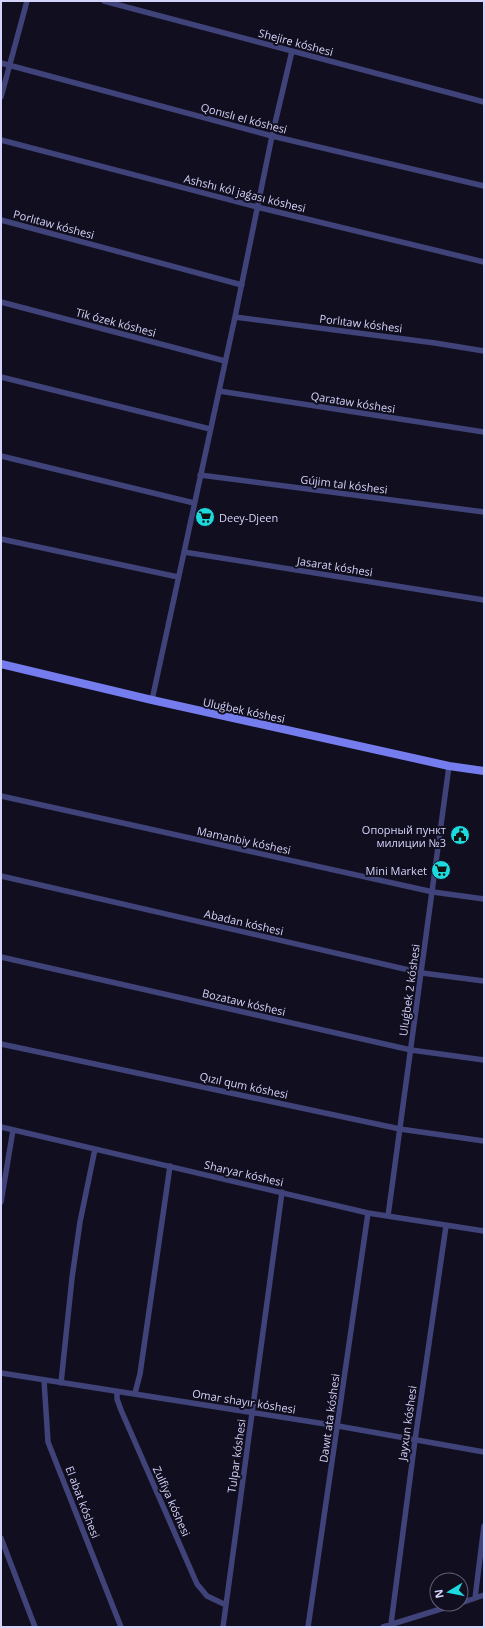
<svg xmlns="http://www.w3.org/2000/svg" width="485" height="1628" font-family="'Open Sans',sans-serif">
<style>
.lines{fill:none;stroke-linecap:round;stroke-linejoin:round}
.street{stroke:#404379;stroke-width:5.5}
.secondary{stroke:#757dee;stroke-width:8}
.labels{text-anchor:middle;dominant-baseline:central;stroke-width:4;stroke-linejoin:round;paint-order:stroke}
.street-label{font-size:11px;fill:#d4d3fa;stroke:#110f1f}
.poi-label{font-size:11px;fill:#d4d3fa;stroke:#110f1f;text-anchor:end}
</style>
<rect width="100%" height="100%" fill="#110f1f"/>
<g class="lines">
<path class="street" d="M104 1 484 102
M1 63 272 136 484 186
M1 97 27 1
M1 140 257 207 484 262
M1 220 242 285
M1 302 225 361
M235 317 435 343 484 351
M1 377 210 429
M219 391 484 432
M1 456 194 503
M200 475 484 512
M1 539 178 577
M184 552 484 600
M152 700 235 317 272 136 292 51
M1 796 433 892 484 899
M1 876 422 973 484 981
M1 957 411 1050 484 1060
M1 1044 400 1129 484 1141
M1 1127 368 1213 484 1231
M1 1202 13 1130
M388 1216 449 766
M1 1373 338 1426 484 1452
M44 1380 48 1442 121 1627
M61 1383 72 1278 80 1222 95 1149
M117 1391V1399L121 1410 197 1584 207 1596 226 1605
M135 1393 140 1374 170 1166
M1 1538 35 1627
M475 1598 484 1526
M461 1603 484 1595
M391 1624 415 1440 446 1226
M223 1627 282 1192
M308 1627 368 1213
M383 1627 457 1604"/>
<path class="secondary" d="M1 664 152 700 449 766 484 771"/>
</g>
<defs>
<g id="supermarket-disc" transform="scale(1)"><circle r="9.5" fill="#1bdbde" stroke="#110f1f"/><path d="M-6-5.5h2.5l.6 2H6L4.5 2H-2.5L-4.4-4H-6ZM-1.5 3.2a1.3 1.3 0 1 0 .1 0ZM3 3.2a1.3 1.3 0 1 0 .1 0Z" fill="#111"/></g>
<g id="civic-disc" transform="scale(1)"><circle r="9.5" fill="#1bdbde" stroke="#110f1f"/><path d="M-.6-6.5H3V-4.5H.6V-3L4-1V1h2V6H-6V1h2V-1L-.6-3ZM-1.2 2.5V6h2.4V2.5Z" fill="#111"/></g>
</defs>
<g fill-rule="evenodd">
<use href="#supermarket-disc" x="205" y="517"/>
<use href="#civic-disc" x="460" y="835"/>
<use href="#supermarket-disc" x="441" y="870"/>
</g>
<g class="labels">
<g class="street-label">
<text transform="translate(296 42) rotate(15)">Shejire kóshesi</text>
<text transform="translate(244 118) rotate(15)">Qonıslı el kóshesi</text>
<text transform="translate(245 193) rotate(14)">Ashshı kól jaǵası kóshesi</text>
<text transform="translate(54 224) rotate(15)">Porlıtaw kóshesi</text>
<text transform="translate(116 322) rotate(15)">Tik ózek kóshesi</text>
<text transform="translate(361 323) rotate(7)">Porlıtaw kóshesi</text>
<text transform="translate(353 402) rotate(9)">Qarataw kóshesi</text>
<text transform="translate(344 484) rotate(7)">Gújim tal kóshesi</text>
<text transform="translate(335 566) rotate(9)">Jasarat kóshesi</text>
<text transform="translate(244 710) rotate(12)">Uluǵbek kóshesi</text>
<text transform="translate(244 840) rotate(12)">Mamanbiy kóshesi</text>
<text transform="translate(244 922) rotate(13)">Abadan kóshesi</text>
<text transform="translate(409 990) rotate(-82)">Uluǵbek 2 kóshesi</text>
<text transform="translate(244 1002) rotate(13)">Bozataw kóshesi</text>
<text transform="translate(244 1085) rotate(12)">Qızıl qum kóshesi</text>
<text transform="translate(244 1173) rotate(13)">Sharyar kóshesi</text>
<text transform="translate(244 1401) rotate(9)">Omar shayır kóshesi</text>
<text transform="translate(329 1418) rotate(-82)">Dawıt ata kóshesi</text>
<text transform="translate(407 1423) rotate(-82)">Jayxun kóshesi</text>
<text transform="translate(236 1456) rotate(-82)">Tulpar kóshesi</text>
<text transform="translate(172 1501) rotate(66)">Zulfiya kóshesi</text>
<text transform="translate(83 1502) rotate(69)">El abat kóshesi</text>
</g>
<g class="poi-label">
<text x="219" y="517" text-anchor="start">Deey-Djeen</text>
<text x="446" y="829">Опорный пункт<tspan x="446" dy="13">милиции №3</tspan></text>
<text x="427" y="870">Mini Market</text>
</g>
</g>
<rect width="485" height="1628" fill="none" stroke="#d4d3fa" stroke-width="4"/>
<g transform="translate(449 1592) rotate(260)"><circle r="19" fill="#110f1f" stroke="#5f5d77"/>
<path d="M0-3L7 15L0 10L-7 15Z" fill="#1bdbde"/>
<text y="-6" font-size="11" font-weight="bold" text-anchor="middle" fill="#d4d3fa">N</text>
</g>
</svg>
